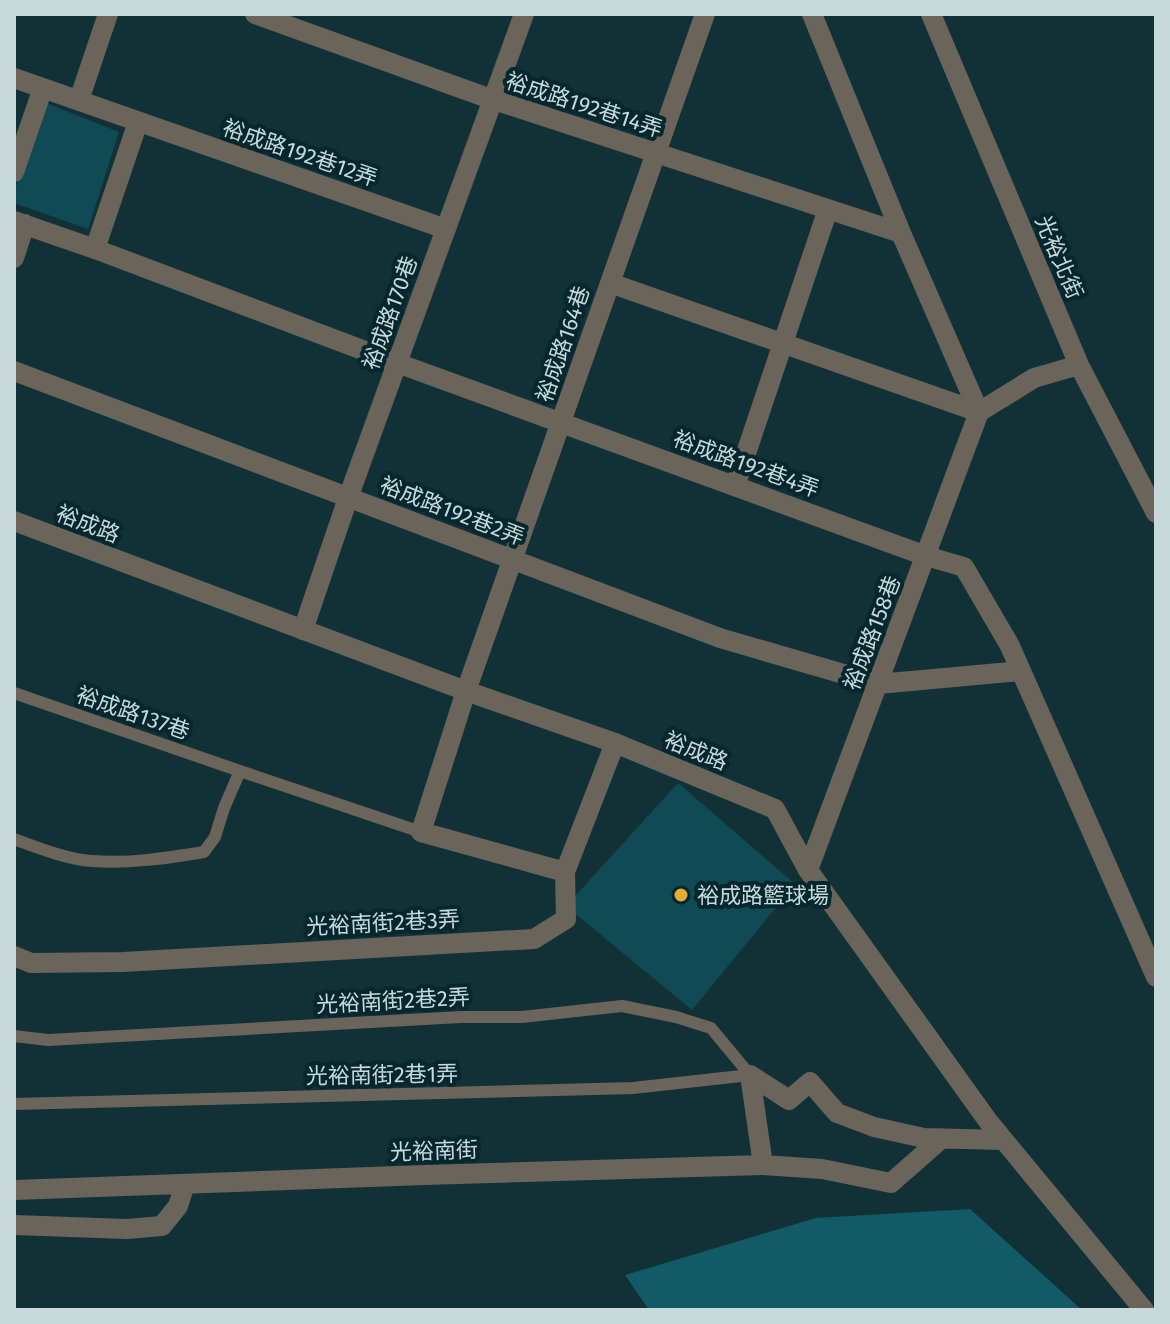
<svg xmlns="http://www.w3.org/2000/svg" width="1170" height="1324" font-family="'Fira Sans','Noto Sans TC',sans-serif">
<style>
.green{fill:#104b55}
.forest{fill:#125b66}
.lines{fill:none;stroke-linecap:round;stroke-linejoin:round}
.lane{stroke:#6a645a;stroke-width:12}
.street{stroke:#6a645a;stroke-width:20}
.poi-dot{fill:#e8ab37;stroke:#05272d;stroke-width:3}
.labels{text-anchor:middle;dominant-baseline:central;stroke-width:8;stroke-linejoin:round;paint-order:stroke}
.street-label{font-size:22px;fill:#c8d9dc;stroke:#05272d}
.poi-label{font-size:22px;fill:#c8d9dc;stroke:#05272d;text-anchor:start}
</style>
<rect width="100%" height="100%" fill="#113137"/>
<path class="green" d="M46 103 119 132 88 229 14 203V192Z
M678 783 795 884 692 1010 566 906Z"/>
<path class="forest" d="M970 1209 1082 1310H649L625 1275 816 1218Z"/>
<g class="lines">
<path class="lane" d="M14 693 240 771
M14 839C39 848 66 859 92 861 129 864 167 858 204 852L215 837 224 808 240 771 421 832
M14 1036 48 1040 461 1017H522L622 1006 676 1017 711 1028 750 1075
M14 1104 633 1088 750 1075"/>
<path class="street" d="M255 14 488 98 901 233
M931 14 1079 365 1156 513
M14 78 446 229
M79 100 108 14
M14 172 43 88
M14 221 95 249 397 363 926 556 964 567 1010 646 1156 977
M95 249 138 122
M14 258 25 224
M610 283 979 412 1034 378 1079 365
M14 371 720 638 878 684 1021 671
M735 486 828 209
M14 521 466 691 615 743 775 809 808 870 988 1121 1144 1310
M303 630 348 498 524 14
M808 870 979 412 901 233 812 14
M565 872 421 832 466 691 705 14
M14 956 31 963 123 962 534 939 566 919 565 872 615 743
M750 1075 789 1100 810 1082 837 1113 874 1127 924 1138 1003 1140
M763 1165 822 1169 891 1183 941 1139
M14 1190 424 1175 763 1165 750 1075
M14 1225 127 1229 162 1226 178 1206 185 1184"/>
</g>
<circle class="poi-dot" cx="681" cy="895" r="8"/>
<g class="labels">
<g class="street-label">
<text transform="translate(584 105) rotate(18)">裕成路192巷14弄</text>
<text transform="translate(300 153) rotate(19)">裕成路192巷12弄</text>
<text transform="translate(1059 257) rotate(67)">光裕北街</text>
<text transform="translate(390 313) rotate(-70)">裕成路170巷</text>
<text transform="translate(563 344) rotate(-71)">裕成路164巷</text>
<text transform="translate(746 464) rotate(20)">裕成路192巷4弄</text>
<text transform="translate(452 511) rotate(21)">裕成路192巷2弄</text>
<text transform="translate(88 524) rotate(21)">裕成路</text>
<text transform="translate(872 633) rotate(-69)">裕成路158巷</text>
<text transform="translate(133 713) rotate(19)">裕成路137巷</text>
<text transform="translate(696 751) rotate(22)">裕成路</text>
<text transform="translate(383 923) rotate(-3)">光裕南街2巷3弄</text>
<text transform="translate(393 1001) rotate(-3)">光裕南街2巷2弄</text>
<text transform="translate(382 1075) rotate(-1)">光裕南街2巷1弄</text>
<text transform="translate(434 1151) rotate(-2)">光裕南街</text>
</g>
<g class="poi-label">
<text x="697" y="895">裕成路籃球場</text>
</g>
</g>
<rect width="1170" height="1324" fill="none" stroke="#c8d9dc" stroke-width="32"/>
</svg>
